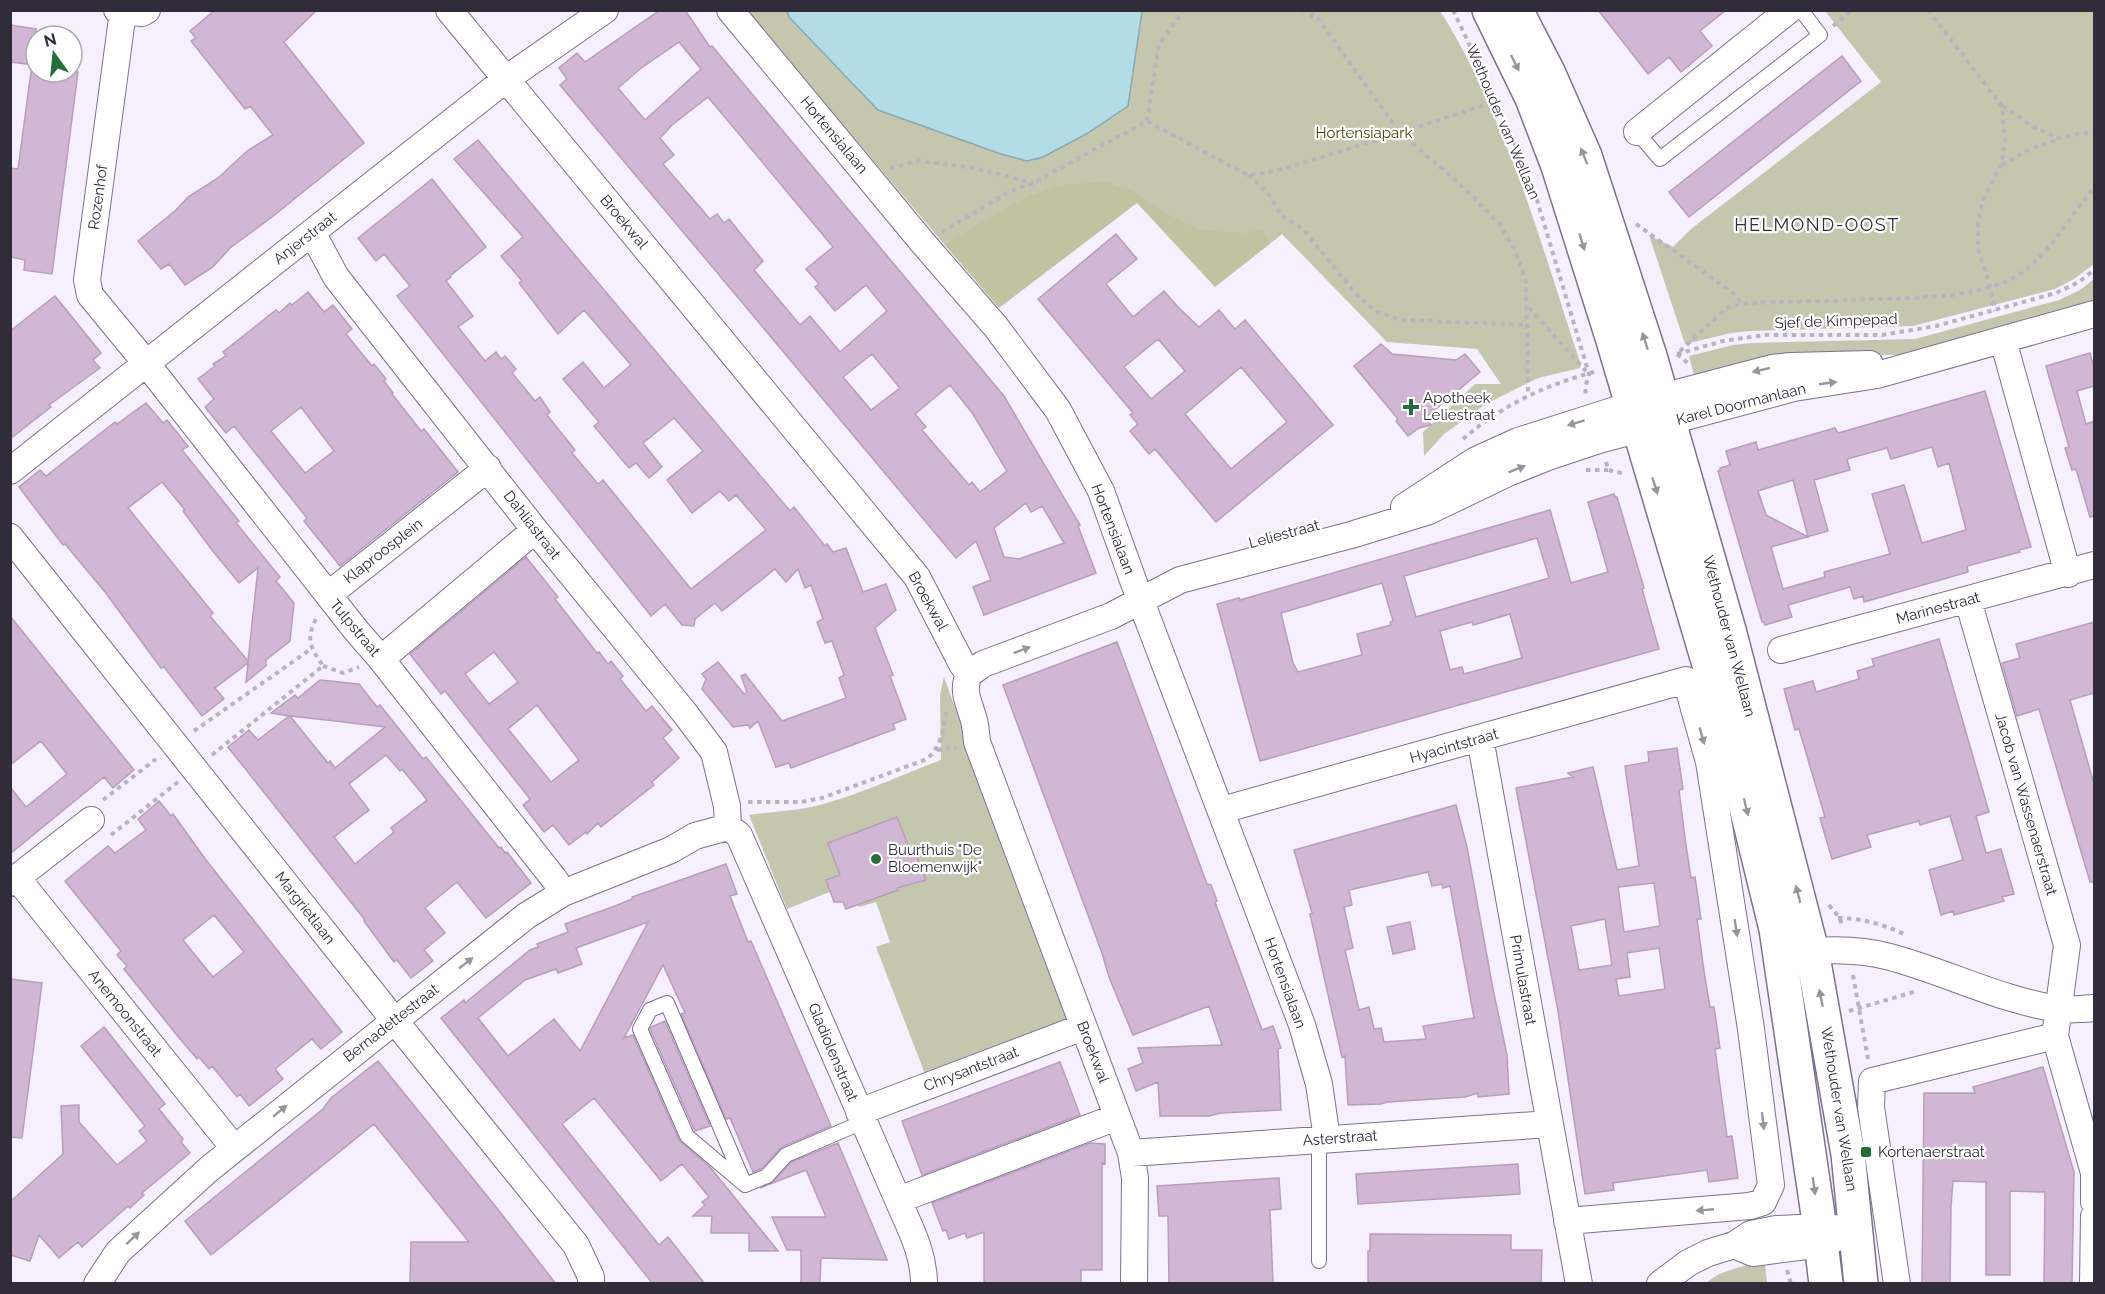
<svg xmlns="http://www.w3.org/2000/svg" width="2105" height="1294" font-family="Raleway,sans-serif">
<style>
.green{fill:#c4c7ad}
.forest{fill:#bfc3a0}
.water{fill:#b2dde7;stroke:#8ba8b3;stroke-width:1.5}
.building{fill:#d1b7d5;stroke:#b79ebb;stroke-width:1.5;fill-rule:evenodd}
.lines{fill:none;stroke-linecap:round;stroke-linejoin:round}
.lane-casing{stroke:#7e708f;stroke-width:16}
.street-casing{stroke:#7e708f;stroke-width:28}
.secondary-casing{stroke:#7e708f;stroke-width:36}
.path{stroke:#b8b3c1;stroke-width:4;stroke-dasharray:4.5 4.5;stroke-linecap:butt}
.lane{stroke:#fff;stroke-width:14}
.street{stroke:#fff;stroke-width:26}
.secondary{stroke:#fff;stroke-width:33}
.oneway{fill:#98969c}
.poi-dot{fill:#246e3c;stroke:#fff;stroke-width:2}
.labels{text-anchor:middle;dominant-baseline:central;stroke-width:4.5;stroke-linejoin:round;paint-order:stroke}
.street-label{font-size:15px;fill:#312c39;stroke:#fff}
.park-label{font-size:15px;fill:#3f4104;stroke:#fff}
.poi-label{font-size:15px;fill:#312c39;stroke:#fff;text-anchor:start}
.quarter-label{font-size:18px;letter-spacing:1.5px;fill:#312c39;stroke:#fff}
</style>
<rect width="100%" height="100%" fill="#f5effe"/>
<path class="green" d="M746 11H1440C1465 49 1483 91 1501 133 1533 208 1555 288 1581 365L1580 368 1538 378 1486 404 1444 434 1424 456 1423 432 1475 384H1501L1477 349 1387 342 1282 234 1271 243 1268 239 1214 282 1132 193 949 241 944 244Z
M1825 11H2094V264L2074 279 2055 289 1913 326 1750 331 1731 333 1685 344 1649 235 1673 247 1691 229 1881 82Z
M2094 279V301L1926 351 1898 355 1817 354 1775 356 1694 375 1689 356 1733 345 1751 343 1915 339 2059 300 2080 290Z
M944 677 1071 1028 925 1074 876 947 890 942 876 902 859 907 855 895 842 887 787 909 749 815C775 811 802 811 827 803 866 792 903 774 941 760L940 695Z
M1746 1265H1765L1767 1283 1704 1284 1719 1274Z"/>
<path class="forest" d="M1106 182 1135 192 1163 212 1200 230 1246 233 1261 229 1271 243 1215 287 1137 203 999 308 944 244 1026 197 1059 185Z"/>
<path class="water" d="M787 11V10L1142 11 1128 106 1088 133 1043 157 1027 161 1001 154 878 110 789 17Z"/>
<path class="building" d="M215 10H317L284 42 364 143 272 217 230 248 213 267 185 285 169 264 161 269 138 241 176 210 188 197 218 178 247 151 273 135 250 106 245 109 191 41 196 38 190 31Z
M660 10H685L710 47 712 46 1004 396 1080 525 1078 526 1096 573 984 615 973 587 991 580 976 541 956 558 560 85 567 79 559 68 577 53 585 62ZM679 42 701 69 645 120 618 88 640 69ZM708 97 833 247 806 269 819 284 815 287 835 311 866 285 887 311 840 352 810 316 800 325 754 270 763 261 729 219 724 223 717 214 710 219 663 164 674 155 660 138 672 125ZM872 354 900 388 871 410 843 377ZM950 385 973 414 1007 471 980 492 972 482 969 485 922 430 926 427 915 414ZM1026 503 1031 512 1042 506 1064 543 1019 559 1004 557 994 528Z
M1598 10H1726L1700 31 1712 46 1681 72 1669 57 1648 74Z
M10 25 36 29V65L10 62Z
M1842 56 1861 81 1689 217 1669 192Z
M31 72H78L52 274 24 270 25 260 10 257V168L18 169Z
M478 140 790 511 794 507 825 546 827 544 833 552 846 548 863 592 886 584 896 610 875 628 893 675 890 676 906 719 893 724 895 729 791 768 789 763 776 767 758 721 750 728 748 725 733 727 702 689 706 679 702 674 718 662 744 694 747 692 741 676 745 674 782 721 846 698 839 678 844 675 832 641 825 643 817 622 823 619 811 585 805 588 798 569 786 582 775 569 722 611 715 603 695 619 694 626 682 625 665 604 651 616 397 296 410 286 384 254 376 261 358 238 432 179 486 247 450 276 451 277 446 281 473 316 458 327 485 361 496 352 501 359 505 356 516 369 512 373 535 401 540 397 550 412 547 415 575 450 572 453 598 484 603 480 691 589 766 530 736 495 729 501 720 491 692 513 667 480 703 451 674 418 643 443 662 467 649 478 636 463 629 468 594 426 599 422 563 379 583 362 604 388 631 365 584 310 558 334 519 283 522 281 501 256 523 237 454 159Z
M1116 234 1137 259 1106 284 1133 317 1164 291 1178 307 1199 327 1219 310 1235 329 1245 320 1333 425 1216 522 1155 449 1149 454 1130 431 1138 424 1130 415 1133 413 1038 299ZM1158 339 1185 371 1151 399 1124 367ZM1241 367 1287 422 1231 469 1185 414Z
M308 292 324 312 333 305 352 329 346 334 372 366 374 364 386 379 384 381 393 393 392 394 421 431 424 429 458 472 340 566 304 521 307 518 234 426 226 433 205 407 214 399 198 379 215 366 213 364 226 356 223 352 276 310 279 313 290 303 292 305ZM301 407 334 451 305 473 271 431Z
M55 296 101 353 93 360 100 368 49 405 51 407 10 439V331Z
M1381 344 1392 354 1456 360 1465 354 1480 372 1425 418 1431 425 1419 428 1408 436 1396 421 1398 419 1354 366Z
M2090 353 2094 368V386L2077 391 2086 424 2094 421V516L2090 517 2076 469 2072 470 2065 448 2069 447 2046 366Z
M1985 391 2031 547 2019 550 2020 552 1967 566 1968 572 1864 602 1863 596 1854 599 1850 587 1788 605 1792 617 1765 625 1764 622H1762L1718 471H1720V468L1730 465 1726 451 1756 442 1758 450 1835 428 1838 433ZM1932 447 1938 467 1949 463 1966 530 1922 543 1904 485 1872 494 1890 554 1824 572 1825 577 1783 589 1771 547 1828 531 1814 480 1850 470 1847 459 1887 448 1891 459ZM1793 480 1808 537 1766 515 1758 491Z
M146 403 163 423 167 420 188 446 182 450 239 521 236 523 280 577 276 581 294 603 290 641 266 660V666L246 682 248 663 215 688 224 699 202 716 164 667 161 668 105 592 65 544 63 545 19 487 40 470 46 476 115 422 117 424ZM162 482 185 510 183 511 212 550 239 583 258 568 248 661 210 616 213 613 128 508Z
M1614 494 1615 497H1617L1644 588 1642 589 1659 649 1260 761 1217 604 1239 598 1240 600 1550 510 1571 583 1608 572 1588 502ZM1537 538 1549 578 1416 617 1404 576ZM1382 583 1393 621 1390 622 1391 625 1357 634 1362 655 1298 672 1293 663 1281 613ZM1510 614 1522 658 1464 674 1462 667 1450 670 1440 631 1472 622 1473 625Z
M526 557 558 597 555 599 597 653 599 652 608 664 611 661 623 676 620 679 646 711 652 706 672 730 663 738 679 758 652 782 654 785 635 800 601 827 598 823 587 834 586 832 569 845 553 825 544 832 523 805 530 799 445 691 441 694 410 654ZM494 652 518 682 489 704 465 674ZM537 705 579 760 551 782 508 729Z
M10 616 134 770 113 788 104 777 10 854V787L26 807 67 774 41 741 10 765Z
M2094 622V693L2070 700 2094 784V882H2090L2039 709 2017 716 2002 663 2020 658 2016 644Z
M1939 639 1989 812 1976 816 1986 853 2001 849 2014 894 2002 897 2004 901 1954 915 1953 911 1941 915 1929 870 1963 860 1950 816 1920 825 1919 821 1867 835 1871 847 1832 859 1820 818 1825 817 1799 729 1795 730 1784 689 1813 681 1816 692 1859 679 1857 671 1874 666 1872 659Z
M1117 642 1207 884 1211 885 1217 901 1215 902 1262 1030 1273 1026 1281 1048 1278 1049 1281 1110 1221 1113 1209 1116H1160L1158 1082 1136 1091 1128 1069 1143 1063 1138 1048 1222 1045 1209 1006 1133 1035 1109 977 1102 953 1003 685Z
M320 680 359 684 377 707 380 705 423 759 426 757 499 848 501 847 505 853 507 852 531 883 486 918 457 882 425 908 445 933 424 950 433 961 411 978 397 960 394 962 364 921 365 920 228 747 249 730 258 740 289 716 271 713 295 695 298 698ZM290 716 335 721 385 727 335 768 330 761 328 763ZM386 755 400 771 402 769 427 800 391 828 394 832 355 864 334 837 369 810 349 784Z
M1677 748 1683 789 1679 790 1685 838 1691 878 1695 877 1701 919H1697L1704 971 1710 1007H1714L1720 1048 1715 1049 1727 1137 1732 1136 1738 1178 1709 1182 1707 1170 1613 1183 1614 1190 1585 1194 1558 1011 1516 788 1573 777 1568 773 1593 767 1617 870 1639 866 1625 766 1649 762 1648 752ZM1654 883 1660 926 1624 932 1618 887ZM1605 919 1612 965 1579 970 1571 926ZM1659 948 1665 989 1619 996 1616 979 1630 977 1627 953Z
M159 801 171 816 173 814 206 860 342 1032 321 1049 312 1039 275 1069 283 1079 249 1106 240 1094 237 1097 212 1066 209 1069 199 1057 197 1059 176 1034 124 969 127 966 117 955 121 951 65 881 108 846 115 853 146 830 138 819ZM214 915 244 952 213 977 183 940Z
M1456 805 1467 847 1493 989 1507 1055 1509 1094 1478 1097V1093L1465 1097 1388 1102 1380 1104 1348 1105 1345 1056 1342 1057 1310 914 1312 913 1294 850ZM1428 872 1432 886 1442 884 1443 888 1450 886 1474 1018 1423 1026 1426 1039 1384 1042 1381 1028 1374 1029 1369 1007 1359 1010 1345 950 1353 948 1344 907 1352 905 1349 890Z
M897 817 909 848 913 847 926 880 897 888 898 890 846 909 843 902H834L826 880 840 875 828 843Z
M726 864 737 894 730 896 748 942 751 941 831 1126 782 1147 762 1168 753 1172 730 1118 726 1119 681 1014 685 1013 663 965 624 1038 633 1035 679 1140 710 1167 778 1251H749V1233H711L712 1216H693L705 1205 702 1202 709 1197 682 1164 661 1181 594 1098 562 1124 659 1245 668 1237 705 1284H653L441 1018 464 1000 465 1003 530 950 538 947 537 944 568 932 565 924 615 906 632 899V897ZM648 922 580 1051 554 1019 508 1056 478 1018 525 980 556 969 558 973 582 964 576 948Z
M1410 922 1415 949 1393 954 1387 927Z
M10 979 42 983 22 1138 10 1137Z
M665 1021 710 1126 695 1131 650 1029 651 1027Z
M104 1027 165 1104 159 1109 183 1139 181 1142 190 1153 142 1193 144 1195 130 1208 128 1206 82 1247 78 1242 59 1258 39 1235 30 1261 10 1255V1202L63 1154 61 1106 79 1105V1122L117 1165 147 1141 139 1131 145 1126 81 1046Z
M378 1061 500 1212 556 1284H410L411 1242H469L374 1124 211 1255 185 1221 323 1109 331 1098Z
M1060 1062 1080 1115 922 1175 902 1121Z
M2043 1067 2074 1172 2072 1284H2044L2045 1192 2010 1191V1275H1986V1182L1953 1181 1951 1207 1950 1284H1922L1924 1093H1975L1973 1087Z
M838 1143 887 1260 821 1258 820 1284H801V1250H787L772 1217H826L806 1170 760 1188 773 1182 791 1162Z
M1090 1143 1105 1144V1164L1102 1163V1270H1081V1284H984V1232L967 1238 965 1233 949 1239 946 1230 943 1231 932 1203Z
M1518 1164 1520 1194 1358 1204 1356 1174Z
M1279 1178 1281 1209 1270 1210 1273 1284H1169L1168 1216H1159L1157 1186Z
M1370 1234 1511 1235V1250H1542L1541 1284H1368V1251H1370Z"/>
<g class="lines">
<g class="lane-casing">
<path id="lane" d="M1637 132 1660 159 1820 35 1801 10
M1319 1140V1261
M745 1185 687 1136 640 1029 650 1010 667 1003 745 1185 767 1176 786 1155 863 1122"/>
</g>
<g class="street-casing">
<path id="street" d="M117 10 142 13 147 10
M449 10 917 577 962 664 969 674C962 691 968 700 973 717 976 725 976 734 977 742L1131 1153 1135 1178 1134 1284
M730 10 923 243 996 327 1058 410 1101 491 1134 583 1302 1025 1319 1084 1327 1139
M123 11 87 280 90 295 146 363 355 629 381 659 555 880 563 893
M1637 132 1789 10
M312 232 336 277 535 530 684 712 714 752 727 806 728 827
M2003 340 2068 574
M10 471 506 79 605 10
M1404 507 1476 460 1518 441 1631 405 1772 368 1791 366 1870 364
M10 537 386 1010 576 1245 591 1277V1284
M328 595 488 468
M1968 600 2067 945 2055 1036 2094 1173V1202
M1781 650 2094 565
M381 659 535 530
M969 674 983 664 1111 616 1180 580 1351 535 1429 511 1508 473 1548 457 1599 440 1794 388 1877 375 2094 314
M1480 738 1579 1284
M1222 810 1686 680 1709 762 1751 1029 1771 1185 1763 1202 1750 1206 1567 1221
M728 827 739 835 898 1200C910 1228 924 1253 924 1284
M17 878 234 1148
M10 883 91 820
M1794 953C1826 949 1860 949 1890 957 1946 972 2000 1000 2058 1009 2069 1010 2083 1009 2094 1008
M859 1112 1083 1027
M1131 1153 1549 1124
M898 1200 1117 1117
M1734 1245 1753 1253 1822 1244 1839 1237
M97 1284 118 1252 209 1169 526 916 563 893 671 850 695 836 728 827
M1660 1284 1688 1263 1708 1253 1734 1245 1751 1234 1776 1229 1820 1227 1856 1230
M1897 1284 1871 1107 1872 1081 2055 1036
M2093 1284 2094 1216"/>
</g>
<g class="secondary-casing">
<path id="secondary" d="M1489 10 1532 98 1558 166 1612 337 1708 661 1732 750 1776 929 1817 1208 1826 1284
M1516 10 1548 72 1585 156 1650 356 1729 630 1812 951 1848 1154 1861 1284"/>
</g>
<path class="path" d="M1302 10 1317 19
M1312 10 1400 133 1496 101
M1453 10 1493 94 1534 190 1589 374 1585 388 1586 395
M1928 10 2002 106 2005 141 2001 165 1983 200 1978 223V249L1990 286 1995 311
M1833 26 1852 10
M2003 106 2035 128 2059 138 2094 131
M1147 121 1159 44 1184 10
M2002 165 2024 152 2058 139
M890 168 920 161 974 168 1033 183
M1248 175 1267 192 1282 216 1303 229 1355 293 1375 311 1400 320 1528 325
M1636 224 1733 293 1741 303
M942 232 1009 192 1033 183 1147 121 1247 175 1275 171 1400 133 1460 184 1499 223 1515 250 1526 282 1528 394
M1529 308 1586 371
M1680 351 1727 308 1741 303C1785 302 1830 301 1874 299 1917 298 1989 298 2024 271 2054 248 2070 215 2094 188
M1677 354 1723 341 1765 335H1882L1936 326 2056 293 2079 282 2094 270
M1677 354 1690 365
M1463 439C1501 406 1545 385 1594 372
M1606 462 1608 470 1625 474
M1586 470H1608
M323 666 343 673 359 667
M194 731 311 649
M937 750 956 747
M212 755 323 666C310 646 305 640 317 617
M103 800 156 759
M748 802H801L822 798 927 759C942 745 943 731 946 712
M111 835 178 782
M1829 905 1840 918 1842 927
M1838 918C1862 918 1885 925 1906 935
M1853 975 1868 1059
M1849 1011 1917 991
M1787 1270 1791 1284"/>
<use href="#lane" class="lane"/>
<use href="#street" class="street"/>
<use href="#secondary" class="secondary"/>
</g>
<defs><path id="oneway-solid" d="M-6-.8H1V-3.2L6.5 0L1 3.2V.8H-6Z" transform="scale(1.5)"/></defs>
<g class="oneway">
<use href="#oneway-solid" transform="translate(1515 63) rotate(64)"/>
<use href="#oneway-solid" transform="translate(1584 156) rotate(-111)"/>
<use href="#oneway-solid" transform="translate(1582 242) rotate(73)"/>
<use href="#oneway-solid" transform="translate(1645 341) rotate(-108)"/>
<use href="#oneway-solid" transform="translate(1761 370) rotate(167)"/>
<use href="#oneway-solid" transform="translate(1828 383) rotate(-8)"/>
<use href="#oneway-solid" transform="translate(1576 423) rotate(163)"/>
<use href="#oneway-solid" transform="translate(1517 469) rotate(-22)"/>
<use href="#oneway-solid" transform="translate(1655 486) rotate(73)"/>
<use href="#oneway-solid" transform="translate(1022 650) rotate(-21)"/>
<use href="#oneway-solid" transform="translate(1702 736) rotate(74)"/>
<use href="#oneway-solid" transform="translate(1746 807) rotate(76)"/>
<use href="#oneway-solid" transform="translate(1798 894) rotate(-105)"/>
<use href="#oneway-solid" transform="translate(1736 928) rotate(81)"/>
<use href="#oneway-solid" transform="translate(466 963) rotate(-38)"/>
<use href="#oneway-solid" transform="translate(1821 998) rotate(-101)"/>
<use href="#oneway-solid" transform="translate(280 1111) rotate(-39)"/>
<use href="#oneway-solid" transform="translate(1763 1121) rotate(83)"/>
<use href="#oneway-solid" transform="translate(1814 1186) rotate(82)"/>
<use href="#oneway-solid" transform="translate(1705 1210) rotate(175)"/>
<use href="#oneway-solid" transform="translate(133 1238) rotate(-43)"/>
</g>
<g class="poi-dot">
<path d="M1408 398h6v6h6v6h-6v6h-6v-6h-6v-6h6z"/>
<circle cx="876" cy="859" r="6"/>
<rect x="1860" y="1146" width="12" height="12" rx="3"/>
</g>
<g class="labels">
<g class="street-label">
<text transform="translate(1503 122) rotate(67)">Wethouder van Wellaan</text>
<text transform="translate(834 135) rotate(50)">Hortensialaan</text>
<text transform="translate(98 197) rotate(-82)">Rozenhof</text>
<text transform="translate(624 222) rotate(50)">Broekwal</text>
<text transform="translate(305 238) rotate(-38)">Anjerstraat</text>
<text transform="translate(1836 321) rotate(-2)">Sjef de Kimpepad</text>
<text transform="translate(1741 404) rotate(-14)">Karel Doormanlaan</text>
<text transform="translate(532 525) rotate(52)">Dahliastraat</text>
<text transform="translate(1113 529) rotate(69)">Hortensialaan</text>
<text transform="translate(1284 534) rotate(-15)">Leliestraat</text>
<text transform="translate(383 551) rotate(-38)">Klaproosplein</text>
<text transform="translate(928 601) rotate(61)">Broekwal</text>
<text transform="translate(1938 608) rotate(-15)">Marinestraat</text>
<text transform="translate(355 628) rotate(50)">Tulpstraat</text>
<text transform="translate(1729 636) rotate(75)">Wethouder van Wellaan</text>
<text transform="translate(1454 746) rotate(-16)">Hyacintstraat</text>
<text transform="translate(2026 804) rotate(74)">Jacob van Wassenaerstraat</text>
<text transform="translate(305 908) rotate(52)">Margrietlaan</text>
<text transform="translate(1523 980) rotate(80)">Primulastraat</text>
<text transform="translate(1285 983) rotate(70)">Hortensialaan</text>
<text transform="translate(125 1013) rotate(51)">Anemoonstraat</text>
<text transform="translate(391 1023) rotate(-38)">Bernadettestraat</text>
<text transform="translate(833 1052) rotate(67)">Gladiolenstraat</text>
<text transform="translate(1093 1052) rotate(69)">Broekwal</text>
<text transform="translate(971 1069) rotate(-21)">Chrysantstraat</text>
<text transform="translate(1839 1109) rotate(81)">Wethouder van Wellaan</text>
<text transform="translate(1340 1138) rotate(-4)">Asterstraat</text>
</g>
<g class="park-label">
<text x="1364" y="133">Hortensiapark</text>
</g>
<g class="poi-label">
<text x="1423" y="398">Apotheek<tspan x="1423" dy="17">Leliestraat</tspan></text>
<text x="888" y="850">Buurthuis "De<tspan x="888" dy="17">Bloemenwijk"</tspan></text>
<text x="1878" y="1152">Kortenaerstraat</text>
</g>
<g class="quarter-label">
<text x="1817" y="224">HELMOND-OOST</text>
</g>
</g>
<rect width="2105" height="1294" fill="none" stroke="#312c39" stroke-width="24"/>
<g transform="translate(54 54) rotate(345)"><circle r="28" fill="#ffffff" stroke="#adabb0" stroke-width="1.5"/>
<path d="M0-4.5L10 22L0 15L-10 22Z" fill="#246e3c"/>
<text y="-9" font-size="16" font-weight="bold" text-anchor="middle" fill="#312c39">N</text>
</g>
</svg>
